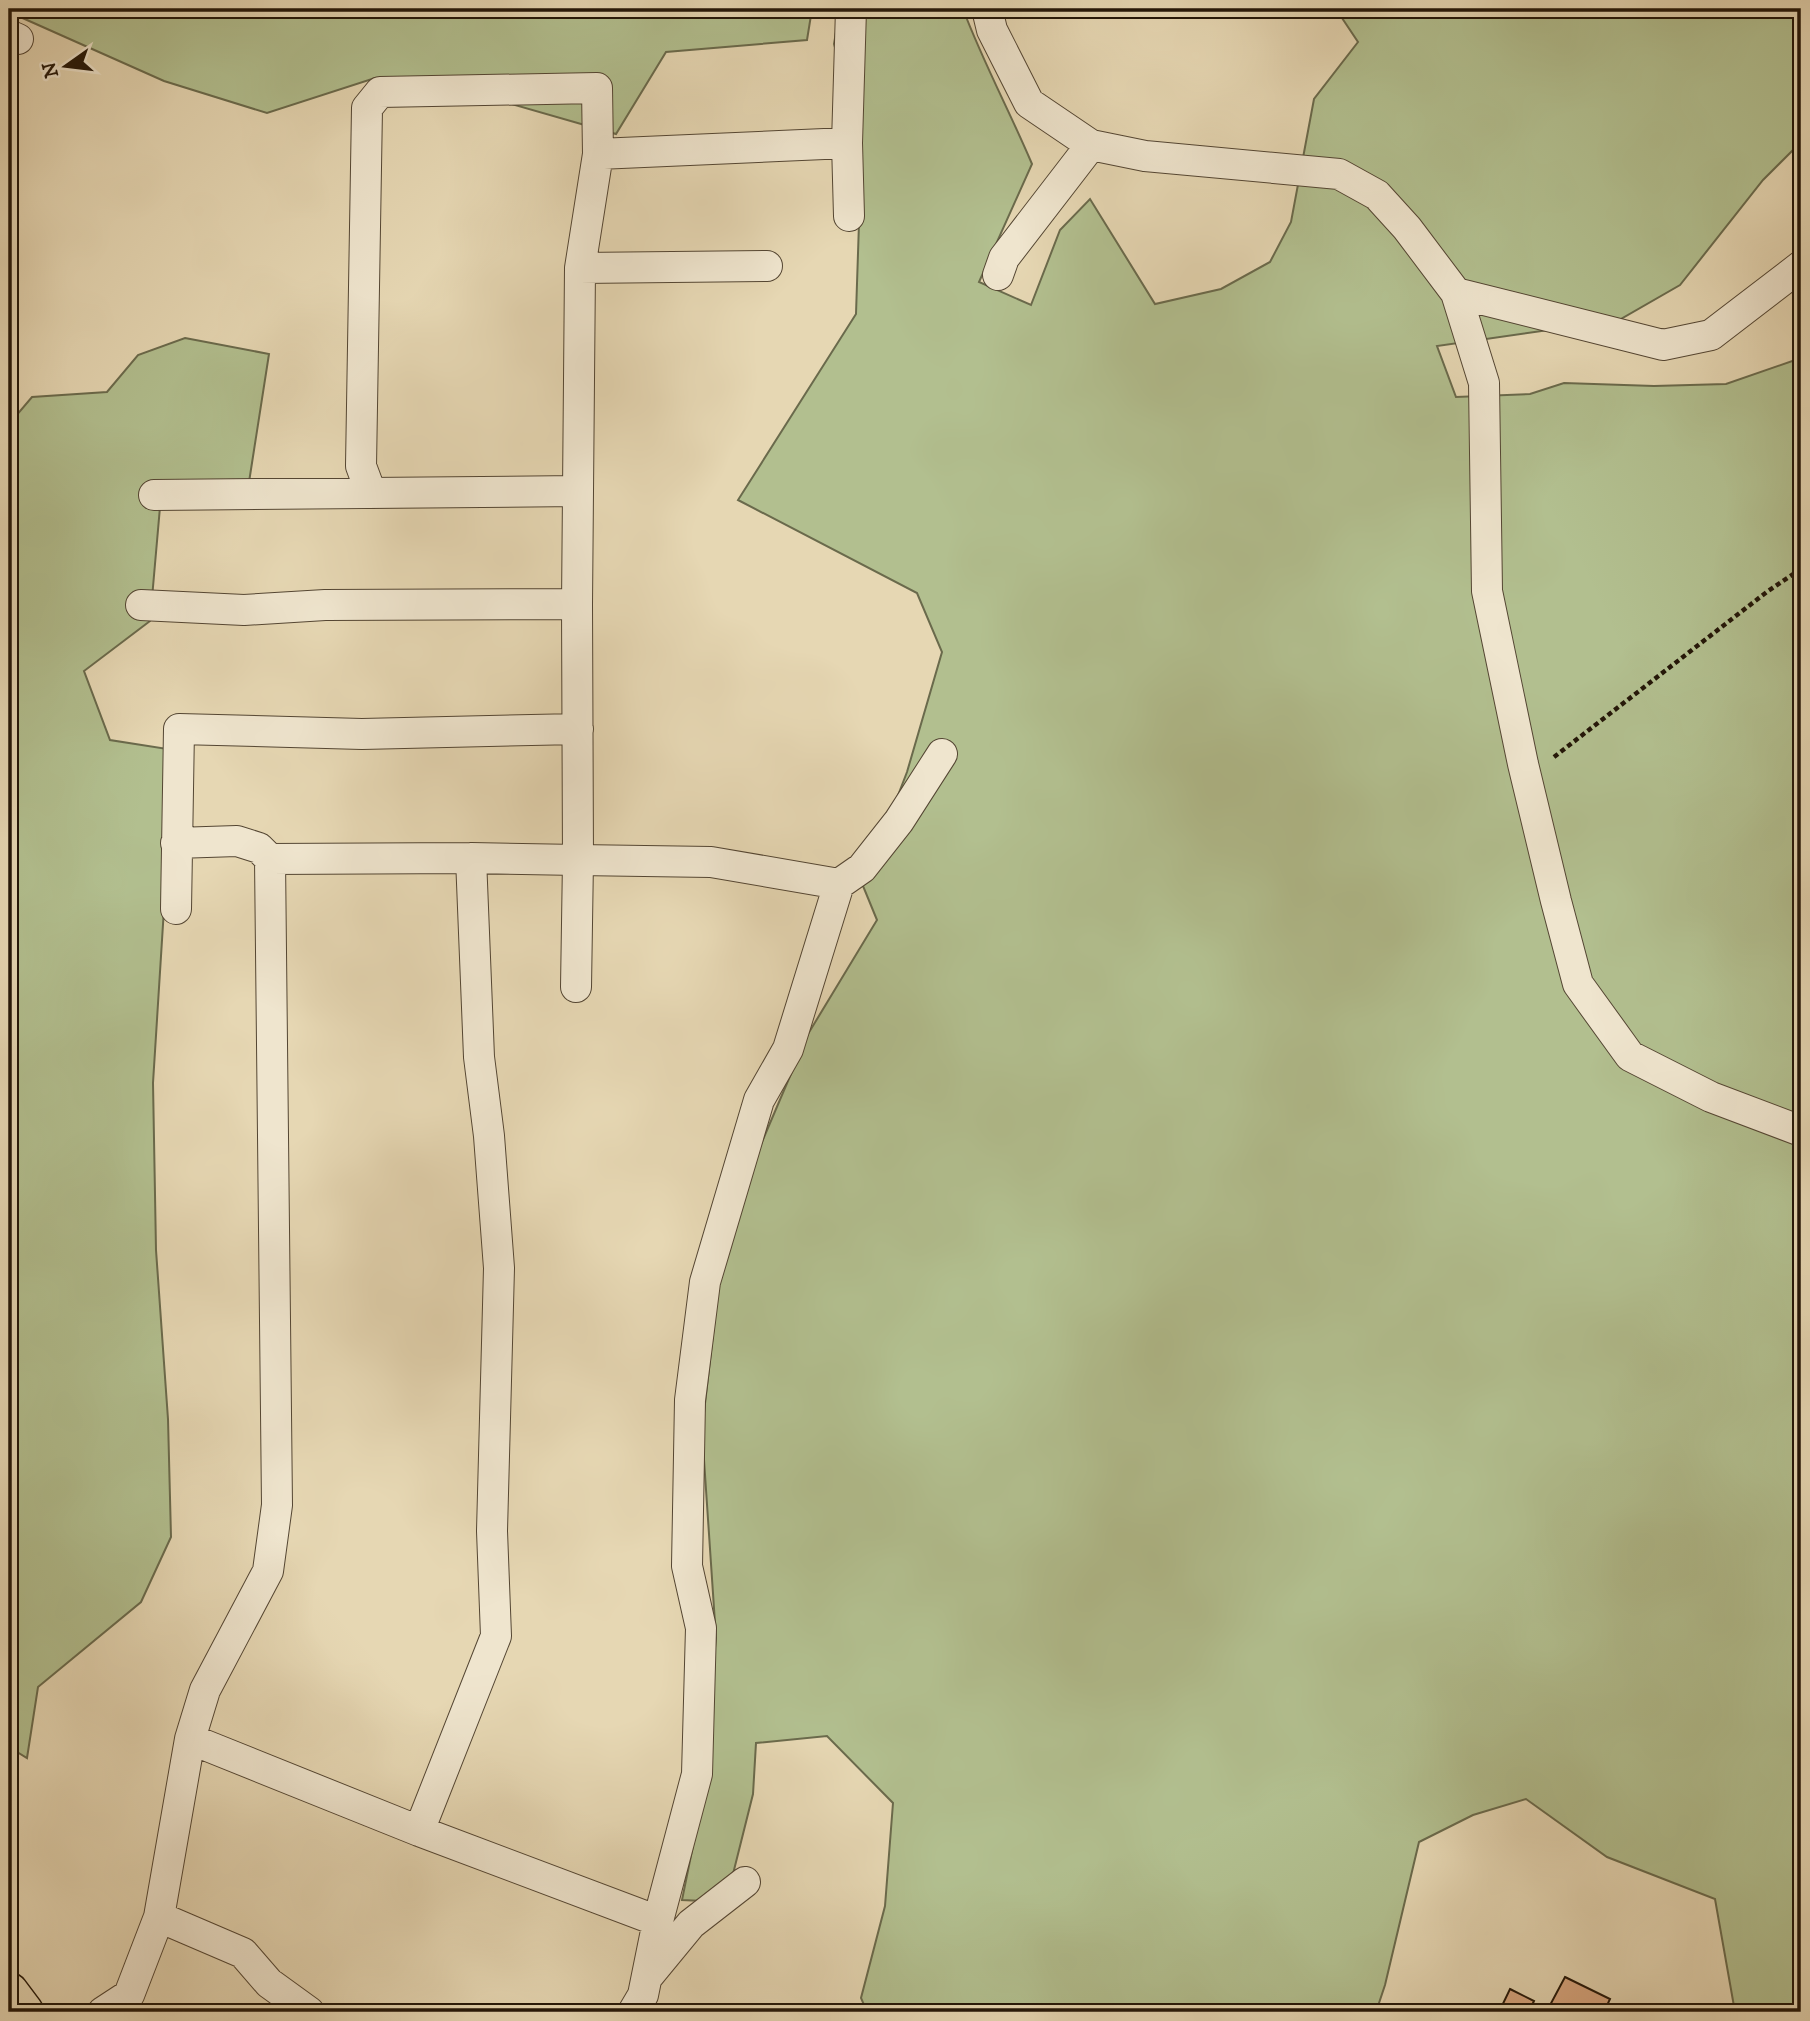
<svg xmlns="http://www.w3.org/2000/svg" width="1810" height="2021" font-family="'IM FELL DW Pica',serif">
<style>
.green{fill:#b2bf8f;stroke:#6a6a4c;stroke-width:2}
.building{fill:#d9a780;stroke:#231608;stroke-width:2}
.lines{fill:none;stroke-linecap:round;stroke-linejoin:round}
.street-casing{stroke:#544633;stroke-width:32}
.primary-casing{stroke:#231608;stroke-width:41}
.path{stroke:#231608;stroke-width:4.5;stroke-dasharray:5 3.5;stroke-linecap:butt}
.street{stroke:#efe5ce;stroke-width:30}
.primary{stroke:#e6d7b3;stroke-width:38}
</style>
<rect width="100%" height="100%" fill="#e6d7b3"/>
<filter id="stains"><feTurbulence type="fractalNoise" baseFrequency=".00286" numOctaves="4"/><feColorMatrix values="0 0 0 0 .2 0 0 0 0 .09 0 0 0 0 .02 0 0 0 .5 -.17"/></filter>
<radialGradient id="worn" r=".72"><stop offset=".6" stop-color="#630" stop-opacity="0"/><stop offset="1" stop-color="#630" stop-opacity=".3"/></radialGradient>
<path class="green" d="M9 9H812L807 40 666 52 616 134 452 87 375 78 267 113 164 81 9 12Z
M840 9H963C983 62 1010 112 1032 164L979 282 1031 305 1060 230 1090 199 1155 304 1221 289 1270 262 1291 222 1314 99 1358 42 1336 9H1801V142L1763 180 1680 285 1619 320 1437 346 1456 397 1530 394 1564 383 1654 386 1726 384 1801 358V2012H1735L1715 1899 1607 1857 1526 1799 1473 1815 1419 1842 1385 1985 1376 2012H867L861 1998 885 1906 893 1803 827 1736 756 1743 753 1794 726 1902 682 1900 697 1826 716 1638 702 1430 720 1273 756 1156 808 1034 877 920 863 886 907 772 942 652 917 593 738 500 856 314 859 223 849 99 834 44Z
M185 338 269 354 247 495 160 507 150 621 84 671 110 740 174 750 153 1083 156 1250 168 1419 171 1537 141 1602 38 1687 27 1758 9 1747V424L32 397 107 392 138 355Z"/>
<path class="building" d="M1565 1977 1610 1999 1604 2012H1543L1546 2008 1548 2009Z
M1510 1989 1534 2001 1529 2012H1499Z"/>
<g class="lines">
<g class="street-casing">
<path id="street" d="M987 9 992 30 1029 103 1091 145 1145 156 1339 174 1377 195 1407 228 1456 293 1484 383 1487 591 1523 764 1556 901 1578 984 1630 1056 1711 1097 1801 1131
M9 35 18 39
M847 143 849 216
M580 268 767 266
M998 275 1004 258 1091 145
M1456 293 1663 345 1711 335 1801 266
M371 493 361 466 367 108 380 92 597 88 598 154
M154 495 578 491
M141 605 244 610 325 605 577 604
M176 843 237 841 259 848 270 859
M839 884 862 868 899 821 942 754
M176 909 179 729 362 734 578 729
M576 987 578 860 711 862 839 884 788 1049 759 1100 705 1282 690 1400 687 1566 701 1628 697 1774 658 1921
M190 1739 419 1831 496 1636 492 1531 499 1268 489 1136 479 1057 471 858
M419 1831 658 1921 643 1995 633 2012
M159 1917 243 1953 269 1983 309 2012
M649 1975 691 1924 745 1882
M103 2012 129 1995 159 1917 190 1739 205 1690 268 1571 277 1505 270 859 471 858 578 860 577 604 580 268 598 154 847 143 851 9"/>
</g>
<g class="primary-casing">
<path id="primary" d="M9 1992 24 2012"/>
</g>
<path class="path" d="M1554 757 1768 591 1801 569"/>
<use href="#street" class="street"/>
<use href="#primary" class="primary"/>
</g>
<rect width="1810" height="2021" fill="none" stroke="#e6d7b3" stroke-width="35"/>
<rect x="10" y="10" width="1789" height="2000" fill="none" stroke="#231608" stroke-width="3.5"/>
<rect x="18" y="18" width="1775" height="1986" fill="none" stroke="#231608" stroke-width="2"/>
<g transform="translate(66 66) rotate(256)" stroke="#efe5ce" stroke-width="5" paint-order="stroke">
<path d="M0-5L12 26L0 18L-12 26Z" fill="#231608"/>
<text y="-10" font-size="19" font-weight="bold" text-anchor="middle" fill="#231608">N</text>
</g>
<rect width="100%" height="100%" filter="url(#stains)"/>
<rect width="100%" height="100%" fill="url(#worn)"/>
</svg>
